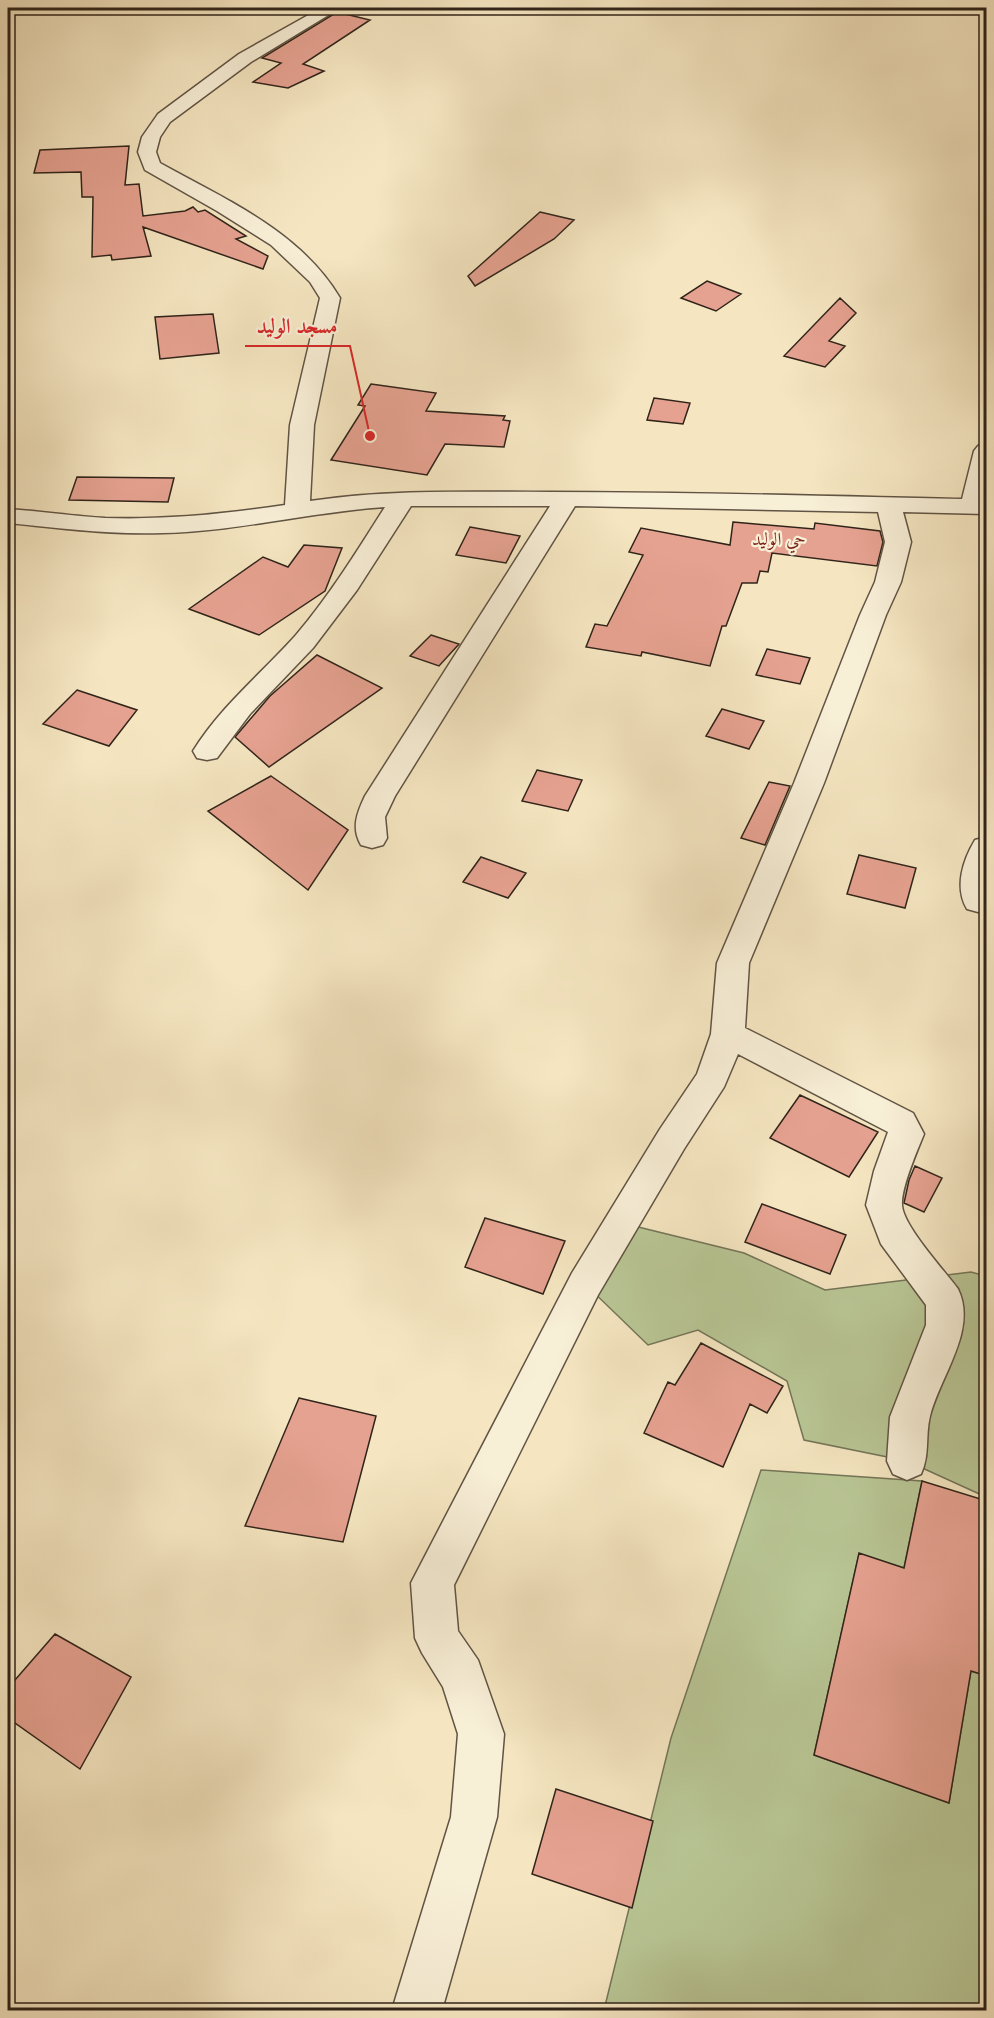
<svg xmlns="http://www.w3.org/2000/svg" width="994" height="2018" font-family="Cardo,Amiri,serif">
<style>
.green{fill:#b9c695;stroke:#747558;stroke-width:1.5}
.building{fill:#e6a291;stroke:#30241a;stroke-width:1.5}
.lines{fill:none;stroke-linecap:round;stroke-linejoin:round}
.minor-casing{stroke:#615444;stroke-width:3}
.minor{fill:#f8efd7;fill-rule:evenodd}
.labels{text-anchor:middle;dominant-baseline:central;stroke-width:4.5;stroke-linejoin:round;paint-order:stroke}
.far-neighbourhood-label{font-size:18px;fill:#7a1f14;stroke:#f8efd7}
.leader{fill:none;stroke:#d62828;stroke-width:2}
.callout-dot{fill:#d62828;stroke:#f8efd7;stroke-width:2}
.callout-label{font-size:21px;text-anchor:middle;font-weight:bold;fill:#d62828;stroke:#f8efd7;stroke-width:4.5;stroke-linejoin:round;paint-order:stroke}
</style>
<rect width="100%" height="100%" fill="#f5e6c1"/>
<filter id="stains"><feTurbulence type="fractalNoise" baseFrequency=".00333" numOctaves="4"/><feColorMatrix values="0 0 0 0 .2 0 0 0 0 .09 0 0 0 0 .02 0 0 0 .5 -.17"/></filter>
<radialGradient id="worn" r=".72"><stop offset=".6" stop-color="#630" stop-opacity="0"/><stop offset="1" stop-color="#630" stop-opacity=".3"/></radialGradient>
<path class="green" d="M622 1223 744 1253 825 1290 971 1272 986 1276V1497L907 1461 804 1440 787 1381 698 1330 648 1345 585 1284Z
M761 1470 922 1481 904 1568 859 1554 814 1755 949 1803 971 1671 986 1676V2010H604L671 1738Z"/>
<path class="building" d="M337 12 370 20 303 64 324 71 288 88 253 82 281 63 262 58Z
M129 146 125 185 139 184 143 216 185 211 193 207 198 212 205 210 246 236 236 239 268 256 263 269 143 227 151 256 112 260 111 255 92 257 93 197H82L81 172 34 173 40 150Z
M540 212 574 220 554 239 475 286 468 276Z
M707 281 741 294 716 311 681 298Z
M840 298 856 313 829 341 845 346 825 367 784 356Z
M213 314 219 353 160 359 155 317Z
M371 384 436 393 426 411 505 416 503 420 510 421 504 447 445 444 427 475 331 460 365 406 358 405Z
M654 398 690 403 683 424 647 420Z
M77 477 174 478 168 502 69 500Z
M733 522 814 529 815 523 880 531 883 542 877 566 772 553 768 572 760 571 757 583H742L726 626H722L710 666 642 652 641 656 586 647 595 624 607 626 643 555 629 552 641 528 730 545Z
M470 527 520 536 506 563 456 555Z
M304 545 342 548 325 591 259 635 189 609 263 557 288 567Z
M431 635 459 644 439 666 410 656Z
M767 649 810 658 800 684 756 675Z
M317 655 382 688 269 767 235 737 270 696Z
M77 690 137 710 109 746 43 724Z
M722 709 764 721 749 749 706 736Z
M537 770 582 780 568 811 522 801Z
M271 776 348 830 308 890 208 811Z
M769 782 790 786 765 845 741 838Z
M859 855 916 868 905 908 847 894Z
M481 857 526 873 508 898 463 882Z
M800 1095 878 1132 849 1177 770 1138Z
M915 1166 942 1178 924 1212 904 1203 909 1180Z
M762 1204 846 1235 830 1274 745 1242Z
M485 1218 565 1241 543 1294 465 1267Z
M701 1343 783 1386 767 1413 750 1404 723 1467 644 1433 668 1382 675 1385Z
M299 1398 376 1416 343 1542 245 1526Z
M922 1481 987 1501V1676L971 1671 949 1803 814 1755 859 1553 904 1568Z
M55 1634 131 1677 80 1769 8 1718V1688Z
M556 1789 653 1821 632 1908 532 1874Z"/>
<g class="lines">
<g class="minor-casing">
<path id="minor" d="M321 8H340L251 62 170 122 160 137 156 152 160 163C225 199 301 232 340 298L314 425 310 501C389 489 469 492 550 492 687 492 825 496 962 499L974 451 978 446 986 444V514L903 512 911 542 901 582 886 615 824 783 749 963 745 1028 913 1113 924 1134C917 1151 901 1188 902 1205 903 1226 945 1271 958 1289 978 1330 940 1376 930 1416 925 1436 930 1455 921 1474L907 1480 893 1474 887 1461 890 1417 926 1325V1305L881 1244 866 1205 874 1171 888 1132 738 1054 724 1087 684 1149 598 1295 454 1585 458 1631 478 1660 504 1734 497 1817 442 2010H392L451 1817 458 1734 443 1687 422 1653 415 1638 411 1583 572 1273 660 1129 697 1074 711 1034 717 963 794 783 860 615 875 582 885 542 878 512 575 506 395 796 385 817 387 838 383 845 372 848 361 845C351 828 357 813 365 796L550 506H411L357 590 313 648 250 714 217 758 207 760 197 758 193 751C221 706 261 674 296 635 330 595 357 551 385 507 311 512 238 531 163 533 111 535 59 528 8 523V509C40 511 72 516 105 518 166 520 225 514 285 505L290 425 320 298 310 282 271 245 217 211 145 170 138 152 142 137 158 114 239 54Z
M986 837V910L978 912 967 909C954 887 963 860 975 840Z"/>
</g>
<use href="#minor" class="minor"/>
</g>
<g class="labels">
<g class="far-neighbourhood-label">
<text x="779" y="539">حي الوليد</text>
</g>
</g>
<path class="leader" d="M370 436L350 346H245"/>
<circle class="callout-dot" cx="370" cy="436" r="6"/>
<g class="callout-label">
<text x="297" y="333">مسجد الوليد</text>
</g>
<rect width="994" height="2018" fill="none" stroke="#f5e6c1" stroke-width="30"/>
<rect x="9" y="9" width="976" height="2000" fill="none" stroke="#30241a" stroke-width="3"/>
<rect x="15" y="15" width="964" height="1988" fill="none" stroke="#30241a" stroke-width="1.5"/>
<rect width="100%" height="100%" filter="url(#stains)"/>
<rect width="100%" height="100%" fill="url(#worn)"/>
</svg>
